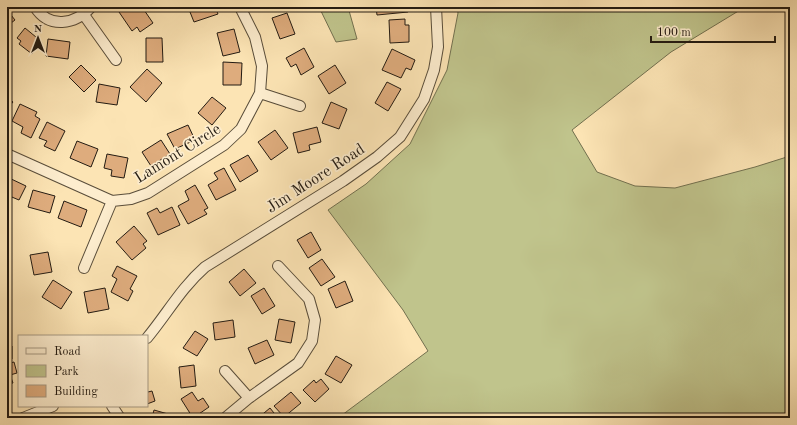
<svg xmlns="http://www.w3.org/2000/svg" width="797" height="425" font-family="'Old Standard TT',serif">
<style>
.green{fill:#c0c48c;stroke:#72704f}
.building{fill:#deac7d;stroke:#231b12}
.lines{fill:none;stroke-linecap:round;stroke-linejoin:round}
.minor-casing{stroke:#594d3a;stroke-width:12}
.minor{stroke:#fdedce;stroke-width:10}
.labels{text-anchor:middle;dominant-baseline:central;stroke-width:3.5;stroke-linejoin:round;paint-order:stroke}
.street-label{font-size:16px;fill:#231b12;stroke:#fdedce}
</style>
<rect width="100%" height="100%" fill="#fce4b4"/>
<filter id="stains"><feTurbulence type="fractalNoise" baseFrequency=".005" numOctaves="4"/><feColorMatrix values="0 0 0 0 .2 0 0 0 0 .09 0 0 0 0 .02 0 0 0 .5 -.17"/></filter>
<radialGradient id="worn" r=".72"><stop offset=".6" stop-color="#630" stop-opacity="0"/><stop offset="1" stop-color="#630" stop-opacity=".3"/></radialGradient>
<path class="green" d="M51 7H76L74 9 54 11Z
M319 7H348L357 39 336 42Z
M457 7H745L671 52 572 130 597 172 635 186 675 188 755 167 790 156V418H338L428 351 403 310 328 210 366 184 410 144 447 70 458 13Z"/>
<path class="building" d="M126 7H142L153 23 140 32 137 27 132 31 119 12Z
M188 7H208V9L215 7 218 14 194 22Z
M376 7H407L408 12 377 15Z
M7 10 15 20 7 26Z
M287 13 295 34 280 39 272 18Z
M405 19V25H409V42L390 43 389 20Z
M25 28 42 42 32 54 19 44 21 41 17 38Z
M234 29 240 52 223 56 217 33Z
M146 38H162L163 62H146Z
M48 39 70 42 68 59 46 56Z
M304 48 314 67 301 75 296 64 291 67 286 58Z
M392 49 415 60 411 70 406 68 401 78 382 70Z
M223 62 242 63 241 85H223Z
M81 65 96 80 84 92 69 77Z
M335 65 346 83 329 94 318 76Z
M147 69 162 83 146 102 130 87Z
M387 82 401 89 388 111 375 103Z
M99 84 120 88 117 105 96 102Z
M7 97 13 102 7 109Z
M212 97 226 108 212 125 198 113Z
M331 102 347 109 339 129 322 123Z
M20 104 37 112 35 116 40 119 31 138 21 133 23 127 12 121Z
M47 122 65 131 55 151 44 146 47 141 39 138Z
M188 125 195 140 175 149 167 134Z
M317 127 321 142 309 145 310 150 298 153 293 133Z
M275 130 288 148 271 160 258 142Z
M161 140 170 154 151 166 142 152Z
M77 141 98 149 91 167 70 158Z
M107 154 128 158 124 178 111 176 112 170 104 168Z
M248 155 258 171 240 182 230 165Z
M224 168 236 190 216 200 208 185 218 179 214 173Z
M7 177 26 186 19 200 7 195Z
M195 185 208 208 204 210 207 214 188 224 178 206 189 200 185 191Z
M33 190 55 196 50 213 28 207Z
M64 201 87 210 81 227 58 218Z
M172 207 180 225 158 235 147 213 157 208 160 213Z
M134 226 147 241 143 244 146 248 132 260 116 242Z
M311 232 321 250 308 258 297 240Z
M48 252 52 272 34 275 30 255Z
M322 259 335 277 321 286 309 268Z
M117 266 137 276 130 289 133 291 128 301 111 292 117 279 112 276Z
M244 269 256 283 240 296 229 282Z
M53 280 72 292 61 309 42 297Z
M345 281 353 301 336 308 328 289Z
M105 288 109 309 88 313 84 292Z
M264 288 275 306 262 314 251 296Z
M279 319 295 322 291 343 275 340Z
M233 320 235 337 215 340 213 323Z
M195 331 208 339 197 356 183 348Z
M267 340 274 355 255 364 248 348Z
M7 346H12V359H7Z
M336 356 352 365 341 383 325 374Z
M14 362 17 373 10 375 13 383 7 384V364Z
M194 365 196 386 181 388 179 367Z
M321 379 329 389 315 402 303 390 314 380 316 383Z
M147 390 148 392 152 391 155 401 147 404Z
M192 392 198 401 203 398 209 407 193 418 181 399Z
M291 392 301 403 284 417 274 406Z
M270 408 278 418H258Z
M154 410 175 416 174 418H152Z"/>
<g class="lines">
<g class="minor-casing">
<path id="minor" d="M35 7C49 29 75 25 91 7
M84 15 116 60
M260 93 300 106
M7 154 112 201 131 199 148 193 224 145 241 129 260 93 262 66 255 37 240 7
M84 268 112 201
M147 338C167 314 181 288 205 267L343 181 377 157 400 137 424 99 434 70 438 47 436 7
M225 371 249 398
M112 406 120 418
M23 418 53 406
M225 418 249 398 298 363 312 341 315 320 309 299 278 266"/>
</g>
<use href="#minor" class="minor"/>
</g>
<g class="labels">
<g class="street-label">
<text transform="translate(178 154) rotate(-32)">Lamont Circle</text>
<text transform="translate(316 179) rotate(-33)">Jim Moore Road</text>
</g>
</g>
<rect width="797" height="425" fill="none" stroke="#fce4b4" stroke-width="24"/>
<rect x="8" y="8" width="781" height="409" fill="none" stroke="#231b12" stroke-width="2"/>
<rect x="12" y="12" width="773" height="401" fill="none" stroke="#231b12"/>
<rect x="18" y="335" width="130" height="72" fill="#fdedce" stroke="#a69983"/>
<rect x="26" y="348" width="20" height="6" fill="#fdedce" stroke="#a69983"/>
<text x="54" y="355" font-size="12" fill="#231b12">Road</text>
<rect x="26" y="365" width="20" height="12" fill="#c0c48c" stroke="#a69983"/>
<text x="54" y="375" font-size="12" fill="#231b12">Park</text>
<rect x="26" y="385" width="20" height="12" fill="#deac7d" stroke="#a69983"/>
<text x="54" y="395" font-size="12" fill="#231b12">Building</text>
<g transform="translate(38 38)" stroke="#fdedce" stroke-width="3" paint-order="stroke">
<path d="M0-3L7 15L0 10L-7 15Z" fill="#231b12"/>
<text y="-6" font-size="11" font-weight="bold" text-anchor="middle" fill="#231b12">N</text>
</g>
<path d="M651 36v6h124v-6" fill="none" stroke="#231b12" stroke-width="2"/>
<text x="657" y="36" font-size="12" fill="#231b12" stroke="#fdedce" stroke-width="3" paint-order="stroke">100 m</text>
<rect width="100%" height="100%" filter="url(#stains)"/>
<rect width="100%" height="100%" fill="url(#worn)"/>
</svg>
